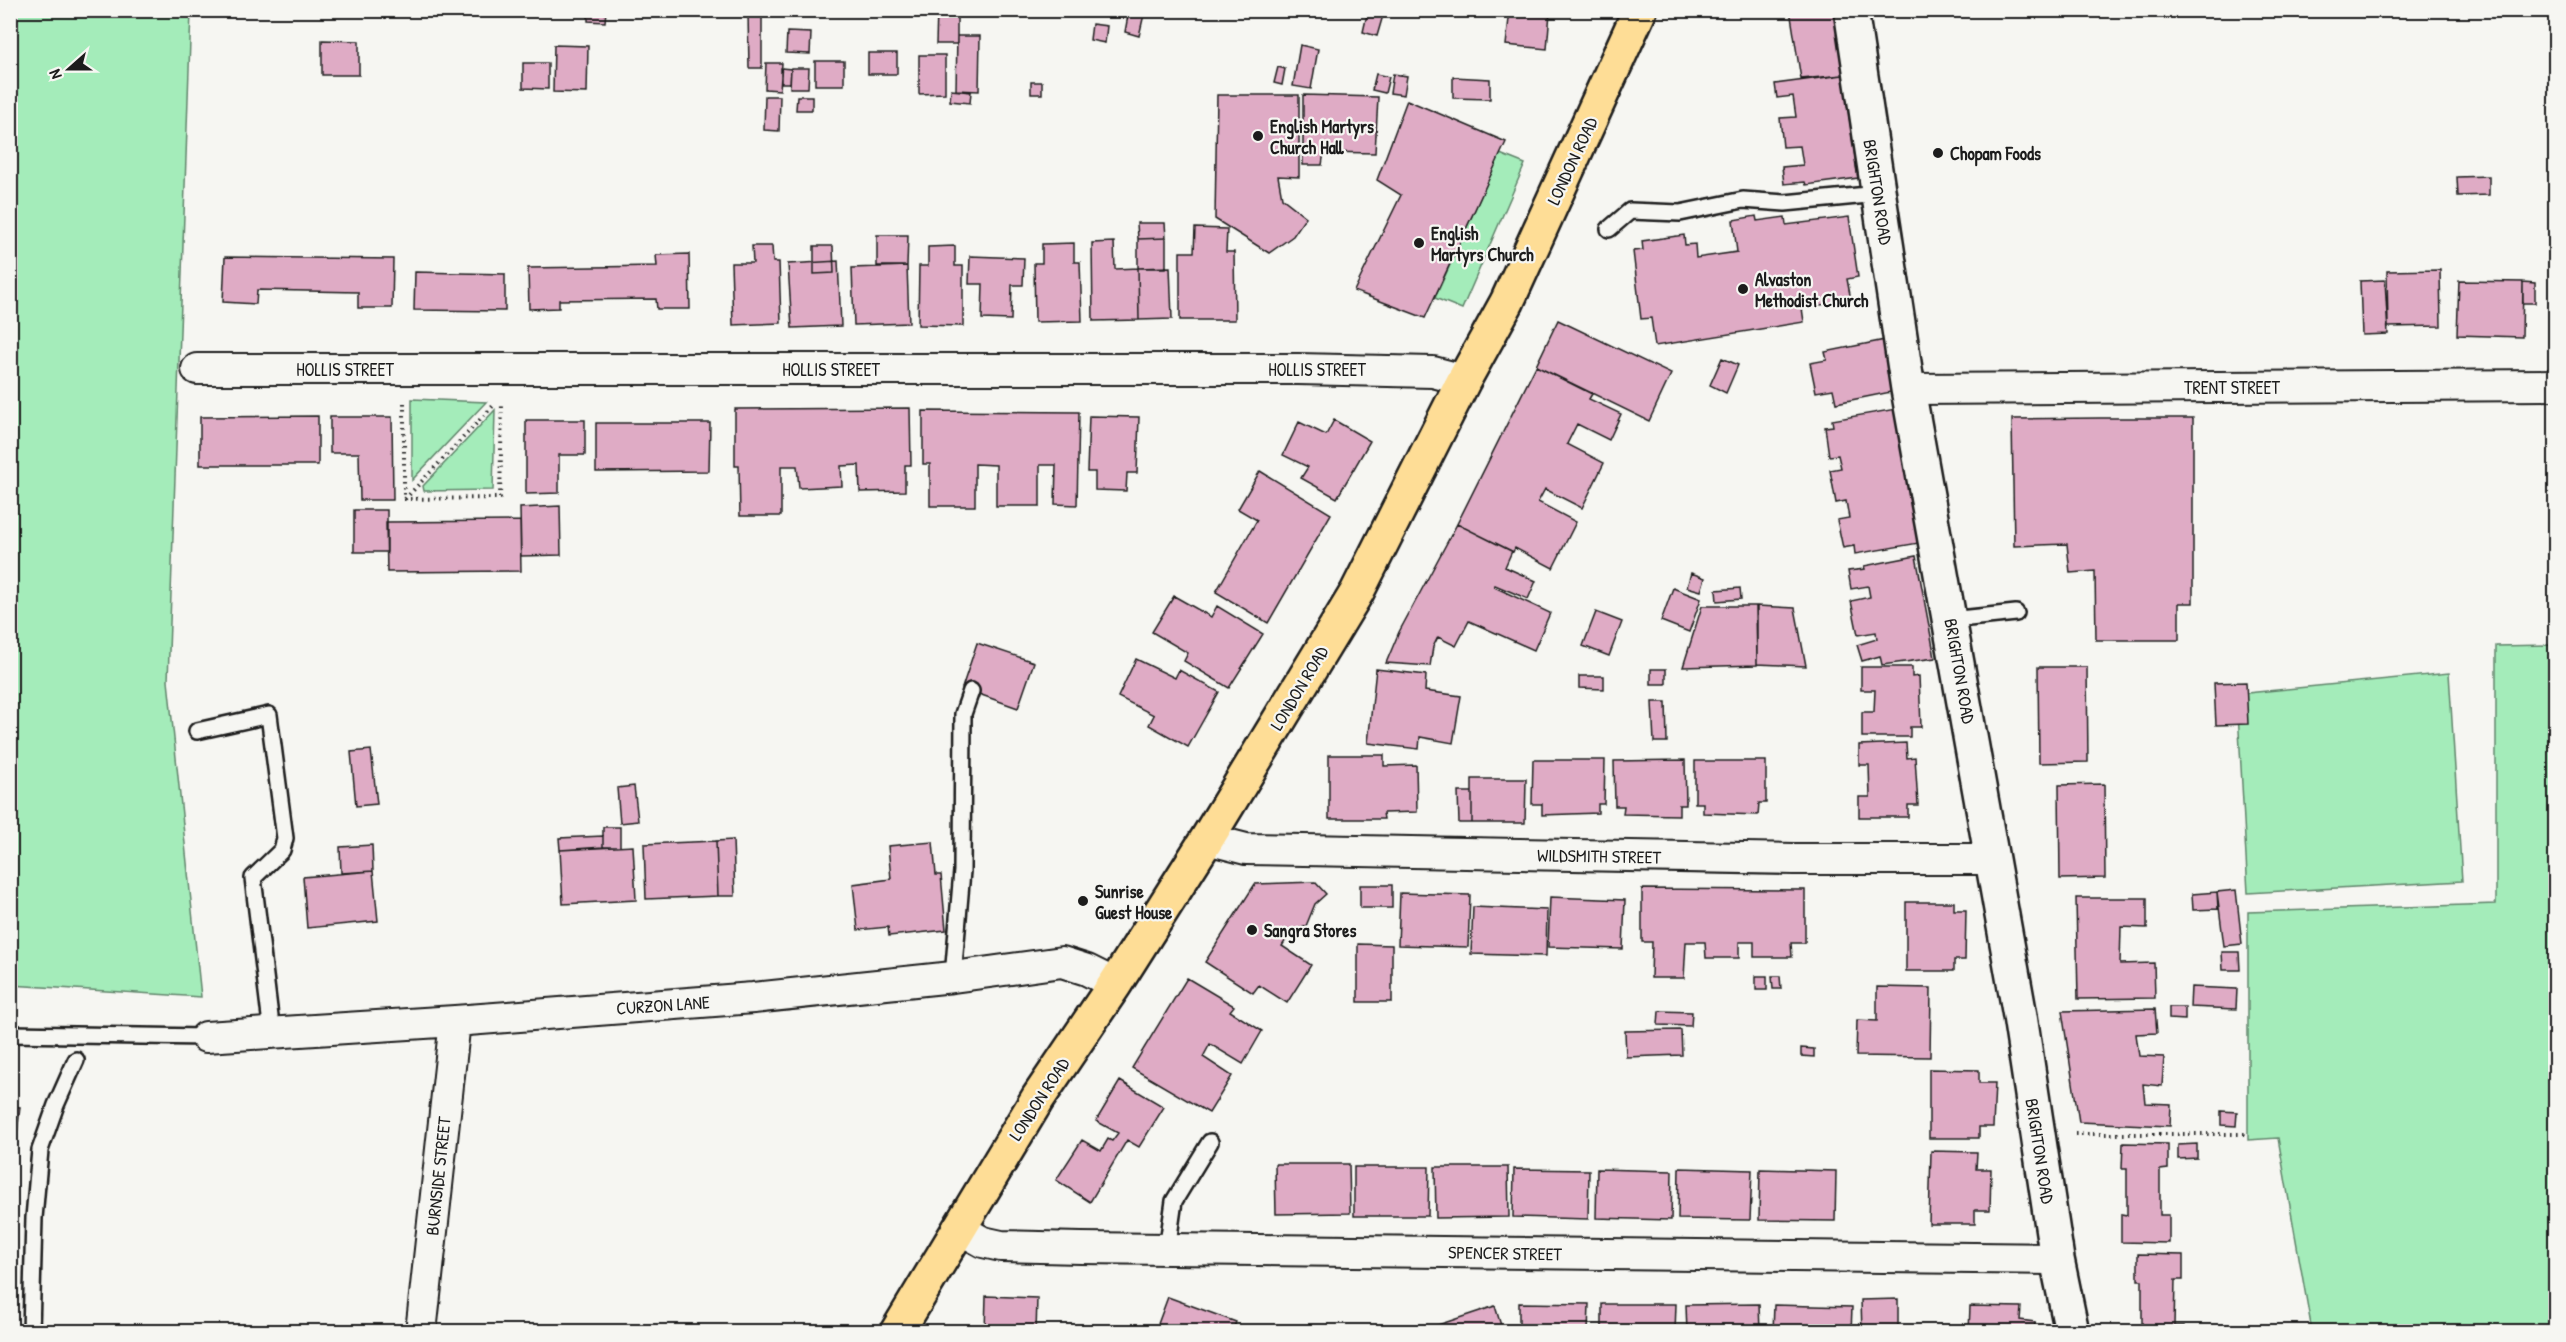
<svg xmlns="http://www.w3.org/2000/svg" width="2566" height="1342" font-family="'Patrick Hand',sans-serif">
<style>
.green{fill:#a4ecba;stroke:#60846b;stroke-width:1.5}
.building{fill:#dfabc5;stroke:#1c1c1c;stroke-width:1.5}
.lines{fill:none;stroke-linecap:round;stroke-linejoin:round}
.lane-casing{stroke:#1c1c1c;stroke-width:20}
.street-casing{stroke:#1c1c1c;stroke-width:34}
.secondary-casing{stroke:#1c1c1c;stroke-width:38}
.primary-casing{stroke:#1c1c1c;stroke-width:38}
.path{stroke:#1c1c1c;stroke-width:4;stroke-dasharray:1.5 4.5;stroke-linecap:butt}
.lane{stroke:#f6f6f2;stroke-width:15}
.street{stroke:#f6f6f2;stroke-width:30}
.secondary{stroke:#f6f6f2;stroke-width:33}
.primary{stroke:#fedd96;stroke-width:33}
.poi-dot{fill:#1c1c1c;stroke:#f6f6f2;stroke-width:2}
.labels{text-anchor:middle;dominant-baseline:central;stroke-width:4.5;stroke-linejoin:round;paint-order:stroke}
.poi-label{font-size:18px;font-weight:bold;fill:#1c1c1c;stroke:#f6f6f2;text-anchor:start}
.street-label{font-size:18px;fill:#1c1c1c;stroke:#f6f6f2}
</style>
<rect width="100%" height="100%" fill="#f6f6f2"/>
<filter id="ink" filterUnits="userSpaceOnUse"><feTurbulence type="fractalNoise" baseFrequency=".0167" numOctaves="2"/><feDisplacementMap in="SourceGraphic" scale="12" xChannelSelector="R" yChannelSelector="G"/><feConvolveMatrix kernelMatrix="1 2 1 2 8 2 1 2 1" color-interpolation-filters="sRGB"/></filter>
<g filter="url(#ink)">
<path class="green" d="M10 11H191L168 681 201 997 11 985Z
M1500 154 1525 164 1462 309 1435 298Z
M412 399 486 402 412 480Z
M495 410 493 490 424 491 423 486Z
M2555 645V1331H2312L2278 1138 2248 1140V912L2496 904V646Z
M2449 673 2462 881 2248 893 2237 694Z"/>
<path class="building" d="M588 10H606L605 22 588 21Z
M937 10H957V44H936Z
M1129 10H1145L1139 36 1125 32Z
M1368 10 1384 12 1377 36 1363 32Z
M1510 10 1550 12 1547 49 1506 45Z
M1790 10H1835L1843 75 1801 79Z
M748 12H762V68H749Z
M1092 24 1107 26 1105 43 1090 40Z
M787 32 811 33 810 54 786 53Z
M957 36H980L979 91 956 90Z
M322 40 359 41V75H322Z
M554 45 588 46 587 93 553 92Z
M1300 45 1318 49 1311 89 1293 86Z
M868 53H897V74H868Z
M919 55H945V93L919 94Z
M815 61H844V85H815Z
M523 63H548V89L523 88Z
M766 63H782L780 90 765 89Z
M1278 67 1285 69 1282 85 1274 83Z
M781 68 791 69 790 83H781Z
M791 68H809L808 88H790Z
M1376 74 1389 77 1385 93 1372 90Z
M1393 74 1407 76 1404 95 1390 93Z
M1843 75 1858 178 1806 185 1805 182 1784 184 1782 167 1803 165 1800 146 1783 147 1780 118 1796 117 1793 96 1777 98 1775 84Z
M1453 77 1490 79V99L1453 98Z
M1031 82H1042V94H1031Z
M951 90 971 92 970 103 950 101Z
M1217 95H1299V177L1278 176 1282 198 1306 217 1293 236 1269 253 1215 219Z
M1303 95 1378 97 1375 153 1324 152 1322 165H1303Z
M765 96H780L779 131 764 130Z
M797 96H812V110H796Z
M1407 100 1506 142 1425 318 1354 291 1401 195 1377 180Z
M2489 176V195L2458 196 2457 177Z
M1756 216 1757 221 1785 217 1786 225 1849 217 1858 277 1847 279 1851 300 1802 308 1804 322 1655 346 1651 318 1641 319 1633 251 1643 250 1642 241 1684 235 1685 245 1695 244 1696 258 1737 252 1733 220Z
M1137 223H1165L1166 238 1138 239Z
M1195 228 1227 229 1226 252H1234L1235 320H1180V252H1194Z
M877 235H908L907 266H877Z
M1166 238V268H1138V239Z
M1114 242 1115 269 1138 268 1139 320 1093 321 1092 243Z
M1074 243V262H1080L1082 321 1035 322 1034 263H1042V244Z
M752 246H772L773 262H779L781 323 733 325 731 263H753Z
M814 246H833L834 273 814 274Z
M955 246V266H963V326L918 325 919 266H928V247Z
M689 254 690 309H657L656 299 559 300V308L529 309 528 268 657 266 656 255Z
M970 256 1024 258 1023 285H1012L1011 320 982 319 983 284H969Z
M225 257 393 259 392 308H358V292L257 290 256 304 223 302Z
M838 261 841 326 792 328 788 264Z
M907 266 909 323 854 325 852 268Z
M1170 267 1172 319 1139 320 1138 268Z
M2440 270 2441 326 2388 327 2387 271Z
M415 272 505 274V311L414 310Z
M2385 280 2388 334 2362 335 2360 281Z
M2459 281 2523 282 2522 337 2457 335Z
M2523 282 2535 283V303H2523Z
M1558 320 1671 374 1649 421 1536 366Z
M1885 340 1896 391 1836 403 1833 389 1816 392 1810 363 1827 360 1825 352Z
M1722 358 1738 365 1726 393 1710 385Z
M1536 366 1592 394 1589 399 1621 414 1609 440 1577 424 1567 444 1604 463 1582 508 1545 489 1538 502 1576 522 1553 568 1515 548 1513 552 1457 524Z
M910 408 911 465H905V491L860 492 859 465 841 466 842 486 799 488 797 466H781V516H740L739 466H735V409Z
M1896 409 1919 543 1855 554 1854 546 1843 548 1837 520 1849 518 1846 501 1836 503 1830 470 1841 468 1838 455 1829 456 1825 427 1833 426 1832 420Z
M923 411 1079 412 1077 505 1055 504 1056 465H1040V506H996V465L975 464V506H930V464H923Z
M318 416V465H200V417Z
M1089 416 1139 417 1137 473H1127L1126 491 1095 490V472H1087Z
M330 417H392L393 500H360L359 453H330Z
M2100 418H2193V603H2179V640H2096L2095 571 2070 573 2067 544 2014 546 2012 419Z
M526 420H585V455H559V493L526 494Z
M1334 420 1370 441 1337 498 1301 478 1308 467 1283 455 1299 422 1326 435Z
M596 423H710L709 471 596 472Z
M1260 471 1331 514 1268 623 1216 592 1257 520 1238 509Z
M560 506 561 555 521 556 520 508Z
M354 510H387V552H354Z
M520 521 521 571 387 572 386 522Z
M1457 524 1512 551 1505 567 1536 581 1528 599 1495 585 1494 587 1550 613 1534 650 1469 621 1456 646 1438 637 1433 647 1430 666 1386 663 1399 632Z
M1916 556 1935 658 1882 665 1880 656 1862 661 1857 645 1877 639 1876 632 1858 635 1851 601 1870 597 1868 586 1851 589 1848 571 1865 569 1864 566Z
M1691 573 1705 578 1701 591 1687 587Z
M1673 588 1701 599 1689 632 1661 621Z
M1740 588 1741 599 1717 601 1716 590Z
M1174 596 1211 617 1217 606 1263 634 1229 688 1184 661 1188 653 1152 632Z
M1702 606H1756L1757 665 1683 667Z
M1757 606 1795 608 1806 666 1757 664Z
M1596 612 1622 622 1609 656 1583 646Z
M977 643 1034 662 1018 708 962 688Z
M1136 659 1175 678 1179 670 1219 692 1188 747 1149 725 1154 715 1118 697Z
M1861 667H1912V677L1919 676 1921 727H1910V737H1862V712H1874L1875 690H1861Z
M2038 667H2087L2088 762 2039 763Z
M1376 669 1426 675 1425 691 1461 696 1453 743 1420 737 1419 749 1368 743Z
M1651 669H1666V684H1651Z
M1579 676H1604V689L1579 688Z
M2246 682 2248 724 2216 725 2214 683Z
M1652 702H1666L1667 742H1654Z
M1906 743 1907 758 1915 757 1918 805H1908V817H1859V797H1870L1869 765H1859V745Z
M371 750 377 804 356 806 351 752Z
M1329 755H1384V766L1416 765 1417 812 1383 813 1384 819H1329Z
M1533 760H1605L1604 804H1598V813L1542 815V804H1532Z
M1685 760 1686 805H1679V815L1623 814 1624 806H1615L1614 761Z
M1695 761H1766V803H1759L1758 815 1703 813V803H1695Z
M1472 779H1526L1525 823H1472Z
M2104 784 2105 878 2060 879 2059 785Z
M634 786 638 821 620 823 617 788Z
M1458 792H1472V823H1459Z
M603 827H620V847H603Z
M603 836V847L560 850 559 838Z
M733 840 735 896H718L716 841Z
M716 841 718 896 646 899 644 844Z
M933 842 936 875H941L946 930 889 936 888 927 858 930 853 884 891 879 888 846Z
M372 845 373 871 341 873 340 847Z
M633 846 636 900 563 904 560 850Z
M373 871 378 921 307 928 303 877Z
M1315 882 1326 894 1315 904 1306 926 1291 932 1282 946 1311 965 1287 1003 1259 985 1253 993 1205 962 1255 884Z
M1360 885H1392V908H1360Z
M1642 889 1805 890V943H1791L1792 957H1754V942H1739V958H1706L1705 942H1686L1684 978H1651L1652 942H1642Z
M2236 890 2242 944 2224 946 2217 892Z
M2217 892 2218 909 2193 910 2192 894Z
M1400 893 1470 895 1468 947 1398 945Z
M1550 897 1625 900 1623 949 1548 947Z
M2076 898H2147V928L2121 927 2120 964 2154 963 2155 998 2078 999Z
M1906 902H1954V910H1966L1965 960H1954V971H1906Z
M1473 907 1547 910 1546 956 1471 954Z
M1358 944 1392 945V1002H1358Z
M2222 952H2239L2240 970H2223Z
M1756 976H1767V990H1756Z
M1772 976H1780L1781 989H1773Z
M1187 978 1234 1006 1230 1011 1262 1031 1243 1064 1210 1044 1203 1057 1232 1076 1209 1113 1132 1068Z
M1877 987 1931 988 1930 1057 1856 1056 1857 1020 1877 1021Z
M2191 987 2237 989 2236 1009 2190 1007Z
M2169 1007H2185V1020L2169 1019Z
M2155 1009 2157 1033 2136 1034 2139 1056 2164 1057 2162 1086 2143 1084 2145 1103 2171 1104 2170 1126 2079 1122 2062 1011Z
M1659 1011 1692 1012 1691 1026 1658 1025Z
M1681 1030 1682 1055 1626 1057 1625 1031Z
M1801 1048 1814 1049V1057L1801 1056Z
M1929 1069 1979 1070V1083H1995L1993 1127H1979V1138H1929Z
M1120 1081 1164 1107 1139 1147 1127 1140 1090 1202 1056 1180 1082 1140 1101 1151 1108 1139 1112 1141 1118 1133 1096 1121Z
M10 1106 20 1107 15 1152 10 1151Z
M2221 1111 2237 1112 2236 1126 2221 1125Z
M2123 1143 2168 1144V1169L2160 1170V1215H2169V1243L2121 1242V1214L2127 1215V1169H2122Z
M2197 1144V1158L2178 1159V1145Z
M1931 1151 1977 1152 1976 1169H1991L1990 1210H1975V1224H1929Z
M1275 1164H1349L1350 1213 1276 1214Z
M1354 1167H1429L1428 1216H1354Z
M1435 1167H1508L1509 1217 1436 1218Z
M1679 1168 1752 1170 1750 1220 1678 1219Z
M1514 1169 1589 1170 1588 1219 1513 1217Z
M1597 1169 1672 1171 1671 1220 1596 1218Z
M1760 1169 1836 1171 1835 1221 1759 1220Z
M2138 1254 2183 1255V1280H2175L2174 1326H2184V1332H2136V1326H2142V1280H2138Z
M986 1296 1037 1298 1036 1332H985Z
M1168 1297 1236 1322 1232 1332H1155Z
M1898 1299V1332H1862L1861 1300Z
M1519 1303 1589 1304 1588 1332H1519Z
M1602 1304H1676L1675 1332H1602Z
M1759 1304 1760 1332H1687L1686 1305Z
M1774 1305 1852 1307 1851 1332H1773Z
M1495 1306 1503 1332H1424L1423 1330Z
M1970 1306 2021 1307 2020 1320 2035 1322 2034 1332H1969Z"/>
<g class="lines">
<g class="lane-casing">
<path id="lane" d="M1609 229 1630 211 1680 213 1743 200 1785 203 1878 194
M1950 620 2016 613
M197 731 269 715 285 838 282 850 253 878 272 1033
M953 977 962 871 963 714 971 691
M10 1034 206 1037
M1167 1250 1174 1201 1210 1142
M31 1332 34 1218 40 1150 56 1105 76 1060"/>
</g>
<g class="street-casing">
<path id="street" d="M197 369H1298L1433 372 1464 380
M1908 389 2556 385
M1207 839 1246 849 1794 859H1992
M206 1037 455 1021 753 998 953 977 1062 962 1087 970 1115 984
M958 1228 983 1242 1001 1246 1081 1248 2057 1259
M421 1332 455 1021"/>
</g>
<g class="secondary-casing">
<path id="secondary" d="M1851 10 1908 389 2020 1016 2057 1259 2072 1332"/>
</g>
<g class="primary-casing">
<path id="primary" d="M897 1332 1038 1098 1115 984 1207 839 1357 592 1464 380 1507 302 1640 10"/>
</g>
<path class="path" d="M404 403V499L500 498 502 403
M405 499 493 406
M2075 1134H2248"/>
<use href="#lane" class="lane"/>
<use href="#street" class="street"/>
<use href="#secondary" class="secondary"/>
<use href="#primary" class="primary"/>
</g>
</g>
<g class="poi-dot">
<circle cx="1258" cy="136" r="6"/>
<circle cx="1938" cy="153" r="6"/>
<circle cx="1419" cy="243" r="6"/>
<circle cx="1743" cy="289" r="6"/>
<circle cx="1083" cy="901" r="6"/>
<circle cx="1252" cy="930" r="6"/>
</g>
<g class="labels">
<g class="poi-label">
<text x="1270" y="126">English Martyrs<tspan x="1270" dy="21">Church Hall</tspan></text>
<text x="1950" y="153">Chopam Foods</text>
<text x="1431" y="233">English<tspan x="1431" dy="21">Martyrs Church</tspan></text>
<text x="1755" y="279">Alvaston<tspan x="1755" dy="21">Methodist Church</tspan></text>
<text x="1095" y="891">Sunrise<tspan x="1095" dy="21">Guest House</tspan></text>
<text x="1264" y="930">Sangra Stores</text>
</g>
<g class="street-label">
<text transform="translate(1572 161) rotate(-65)">LONDON ROAD</text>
<text transform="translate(1878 192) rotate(81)">BRIGHTON ROAD</text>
<text x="345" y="369">HOLLIS STREET</text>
<text x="831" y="369">HOLLIS STREET</text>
<text x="1317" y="369">HOLLIS STREET</text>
<text x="2232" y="387">TRENT STREET</text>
<text transform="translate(1960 671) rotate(80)">BRIGHTON ROAD</text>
<text transform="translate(1299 688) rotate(-59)">LONDON ROAD</text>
<text transform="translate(1599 856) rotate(1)">WILDSMITH STREET</text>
<text transform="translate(663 1005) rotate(-4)">CURZON LANE</text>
<text transform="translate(1039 1099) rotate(-57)">LONDON ROAD</text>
<text transform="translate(2040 1151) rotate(81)">BRIGHTON ROAD</text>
<text transform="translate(438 1176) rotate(-84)">BURNSIDE STREET</text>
<text transform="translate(1505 1253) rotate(1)">SPENCER STREET</text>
</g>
</g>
<rect width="2566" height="1342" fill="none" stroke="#f6f6f2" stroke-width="36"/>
<rect x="18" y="18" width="2530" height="1306" fill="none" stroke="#1c1c1c" stroke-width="2" filter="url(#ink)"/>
<g transform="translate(69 69) rotate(249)" stroke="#f6f6f2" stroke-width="4.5" paint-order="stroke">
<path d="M0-4.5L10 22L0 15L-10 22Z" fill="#1c1c1c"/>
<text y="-9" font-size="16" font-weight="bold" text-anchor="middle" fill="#1c1c1c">N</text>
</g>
</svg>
